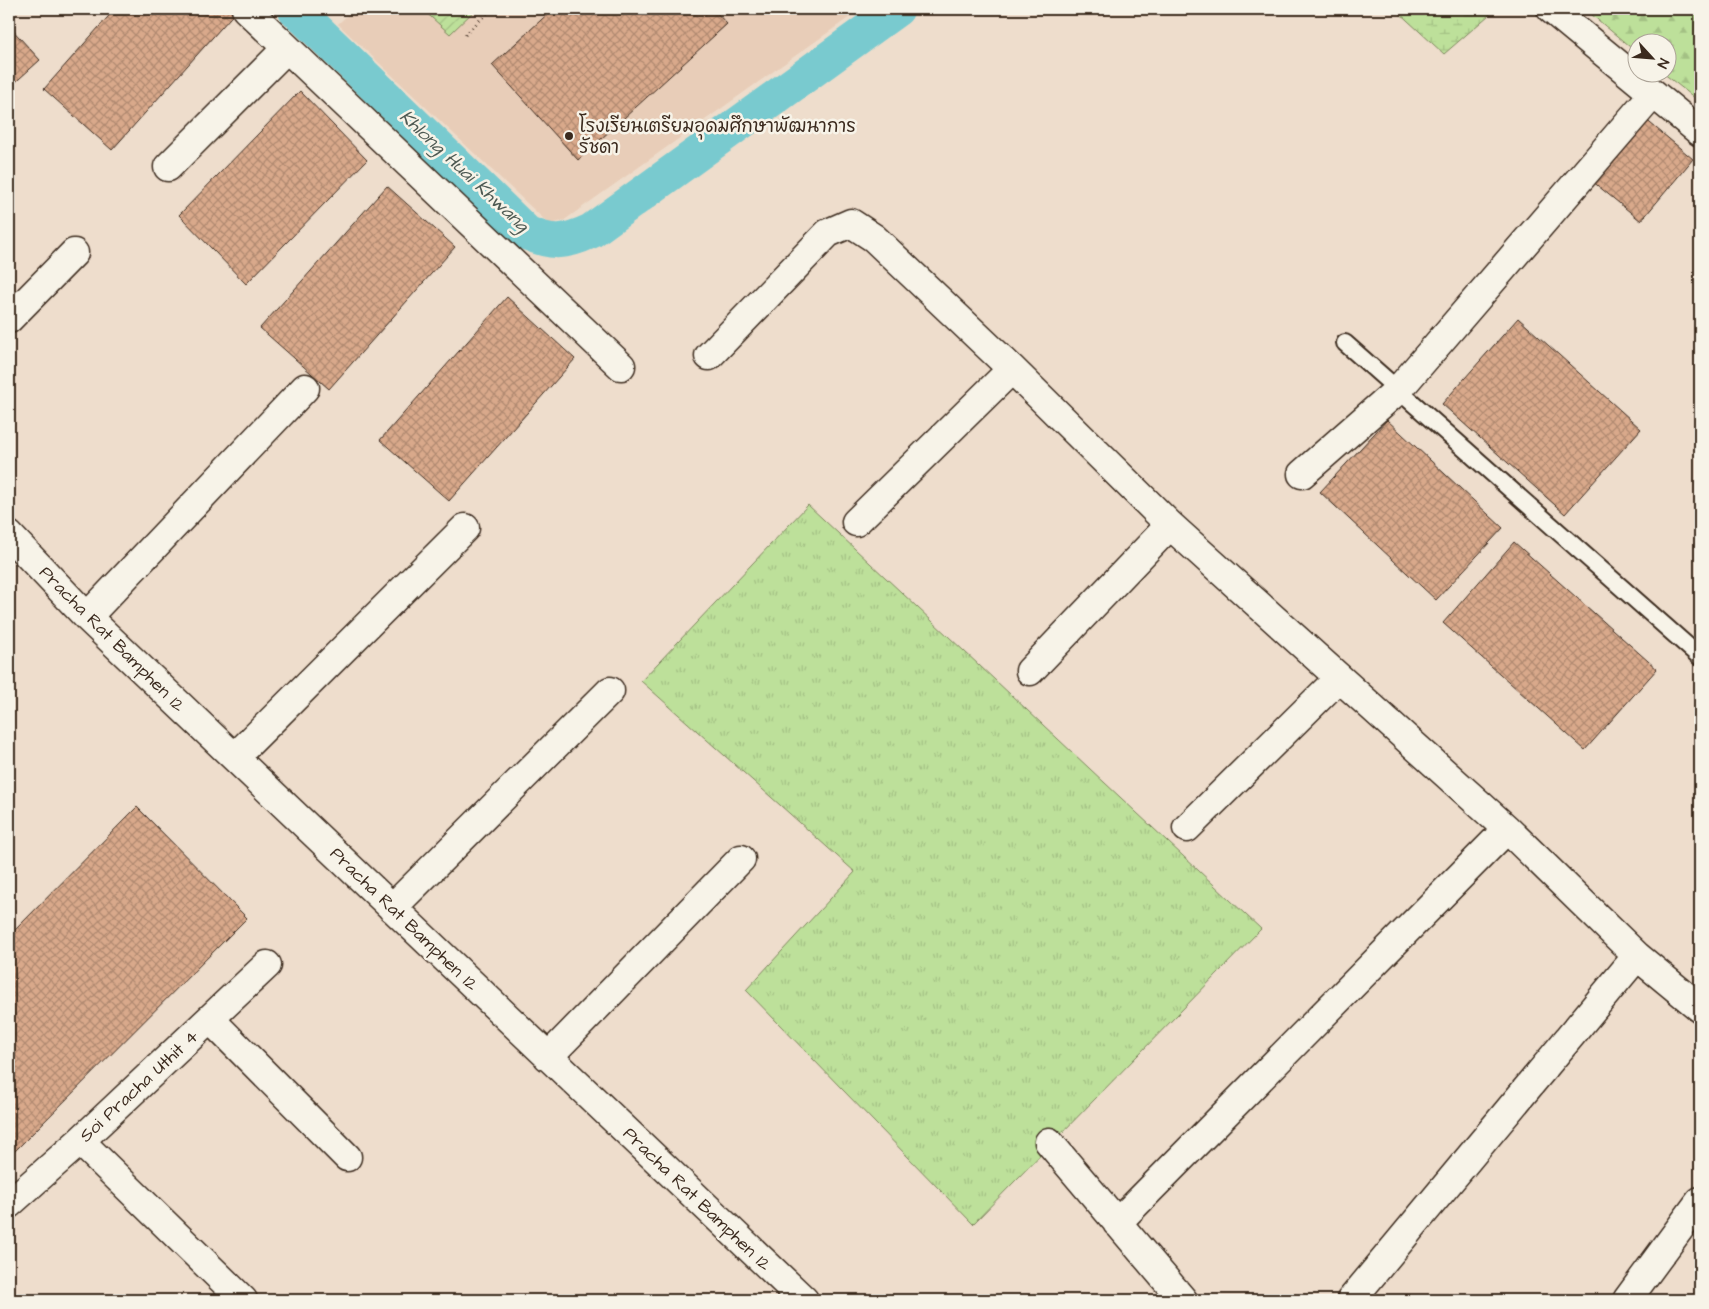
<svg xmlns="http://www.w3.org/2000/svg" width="1709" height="1309" font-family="'Architects Daughter','Playpen Sans Thai',sans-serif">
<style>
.built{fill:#e8cdb8}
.grass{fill:url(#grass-tufts);stroke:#7c855c}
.forest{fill:url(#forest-firs);stroke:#7c855c}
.wetland{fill:url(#wetland-marsh);stroke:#7c855c}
.garden{fill:url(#garden-furrows);stroke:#7c855c}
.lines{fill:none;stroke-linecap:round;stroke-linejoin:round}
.canal{stroke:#79cacf;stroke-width:35}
.building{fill:url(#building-cross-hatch);stroke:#3b2a1e}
.lane-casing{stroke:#3b2a1e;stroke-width:20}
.street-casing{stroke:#3b2a1e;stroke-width:31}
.path{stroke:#3b2a1e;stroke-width:3;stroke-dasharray:1 4;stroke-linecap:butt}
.lane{stroke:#f7f3e8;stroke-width:16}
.street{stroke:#f7f3e8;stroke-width:28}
.poi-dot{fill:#3b2a1e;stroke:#f7f3e8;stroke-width:2}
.labels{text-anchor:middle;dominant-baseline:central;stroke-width:5;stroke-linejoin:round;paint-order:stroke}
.poi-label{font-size:18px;fill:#3b2a1e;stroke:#f7f3e8;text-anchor:start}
.street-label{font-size:18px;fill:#3b2a1e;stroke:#f7f3e8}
.water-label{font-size:19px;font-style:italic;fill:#4e5a53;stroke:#f7f3e8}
</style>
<defs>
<pattern id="grass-tufts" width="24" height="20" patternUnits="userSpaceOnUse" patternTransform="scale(1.25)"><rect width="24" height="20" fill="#bde09a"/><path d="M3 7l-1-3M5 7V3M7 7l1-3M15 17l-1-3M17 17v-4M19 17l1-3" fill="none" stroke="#a3c084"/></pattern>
<pattern id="forest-firs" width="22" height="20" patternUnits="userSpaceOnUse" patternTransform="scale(1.25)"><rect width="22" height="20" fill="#bde09a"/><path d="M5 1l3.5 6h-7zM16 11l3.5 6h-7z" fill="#a3c084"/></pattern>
<pattern id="wetland-marsh" width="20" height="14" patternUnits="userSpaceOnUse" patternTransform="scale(1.25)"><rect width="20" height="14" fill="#bde09a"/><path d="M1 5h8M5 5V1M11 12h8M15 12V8" fill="none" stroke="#a3c084"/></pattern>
<pattern id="garden-furrows" width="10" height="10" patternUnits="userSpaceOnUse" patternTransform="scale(1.25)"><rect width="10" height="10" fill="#bde09a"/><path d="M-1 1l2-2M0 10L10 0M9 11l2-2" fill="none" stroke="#a3c084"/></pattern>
<pattern id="building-cross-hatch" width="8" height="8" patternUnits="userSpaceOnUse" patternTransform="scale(1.25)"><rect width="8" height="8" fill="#d9a98b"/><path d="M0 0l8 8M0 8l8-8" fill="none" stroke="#b18a71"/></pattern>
</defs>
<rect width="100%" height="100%" fill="#edc"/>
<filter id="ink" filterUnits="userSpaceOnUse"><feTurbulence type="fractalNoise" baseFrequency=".02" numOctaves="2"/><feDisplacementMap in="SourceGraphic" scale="10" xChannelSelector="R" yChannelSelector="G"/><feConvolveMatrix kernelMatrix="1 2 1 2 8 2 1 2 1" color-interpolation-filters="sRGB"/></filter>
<g filter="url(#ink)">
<path class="built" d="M354 9H861L563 221 549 224 338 24Z"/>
<path class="grass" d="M808 505 1261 929 973 1224 746 990 855 872 641 681Z"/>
<path class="forest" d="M1585 9H1700V102L1663 73 1666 72V42H1636V52Z"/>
<path class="wetland" d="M1395 9H1496L1444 54Z"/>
<path class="garden" d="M422 9H476L450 34Z"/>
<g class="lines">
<path class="canal" d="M295 9 527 233C553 244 565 243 591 231L897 9"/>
</g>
<path class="building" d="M115 9H238L112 150 44 89Z
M553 9H713L727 24 578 160 492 65Z
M9 26 40 60 9 88Z
M300 91 367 160 246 284 179 215Z
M1644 118 1693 159 1641 221 1592 181Z
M387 186 455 247 329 389 260 328Z
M507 297 575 359 449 501 380 440Z
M1518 318 1641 429 1565 514 1442 404Z
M1387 420 1503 528 1436 600 1320 492Z
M1514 542 1657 669 1585 750 1443 623Z
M137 807 247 918 9 1157V936Z"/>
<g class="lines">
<g class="lane-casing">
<path id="lane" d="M1345 343 1700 657"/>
</g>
<g class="street-casing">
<path id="street" d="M246 9 621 366
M1551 9 1700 132
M168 167 287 48
M9 319 74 253
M709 356 828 233 851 223 874 238 1012 369 1170 525 1507 829 1637 956 1700 1008
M1302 474 1399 389 1653 94
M856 522 1012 369
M9 535 87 617 804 1300
M87 617 305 388
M1030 671 1170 525
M235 757 465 528
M1187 828 1339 678
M392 908 610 691
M210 1019 347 1157
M548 1057 741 859
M80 1141 243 1300
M1049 1142 1183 1300
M9 1204 80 1141 267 965
M1117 1223 1507 829
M1351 1300 1637 956
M1627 1300 1700 1201"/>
</g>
<path class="path" d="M465 35 491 9"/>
<use href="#lane" class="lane"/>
<use href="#street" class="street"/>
</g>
</g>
<circle class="poi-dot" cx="569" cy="136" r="5"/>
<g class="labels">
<g class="poi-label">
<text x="579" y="126">โรงเรียนเตรียมอุดมศึกษาพัฒนาการ<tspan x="579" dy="21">รัชดา</tspan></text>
</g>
<g class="street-label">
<text transform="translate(112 639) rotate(45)">Pracha Rat Bamphen 12</text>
<text transform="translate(404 919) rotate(44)">Pracha Rat Bamphen 12</text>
<text transform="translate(139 1086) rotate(-43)">Soi Pracha Uthit 4</text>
<text transform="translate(697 1199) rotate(44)">Pracha Rat Bamphen 12</text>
</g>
<g class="water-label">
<text transform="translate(464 171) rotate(43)">Khlong Huai Khwang</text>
</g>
</g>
<rect width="1709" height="1309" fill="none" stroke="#f7f3e8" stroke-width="30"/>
<rect x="15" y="15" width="1679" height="1279" fill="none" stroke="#3b2a1e" stroke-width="2" filter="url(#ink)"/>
<g transform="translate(1652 58) rotate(116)"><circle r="24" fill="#f7f3e8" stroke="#aca397"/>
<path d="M0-4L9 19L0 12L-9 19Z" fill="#3b2a1e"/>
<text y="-8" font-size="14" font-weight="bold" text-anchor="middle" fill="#3b2a1e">N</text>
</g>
</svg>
